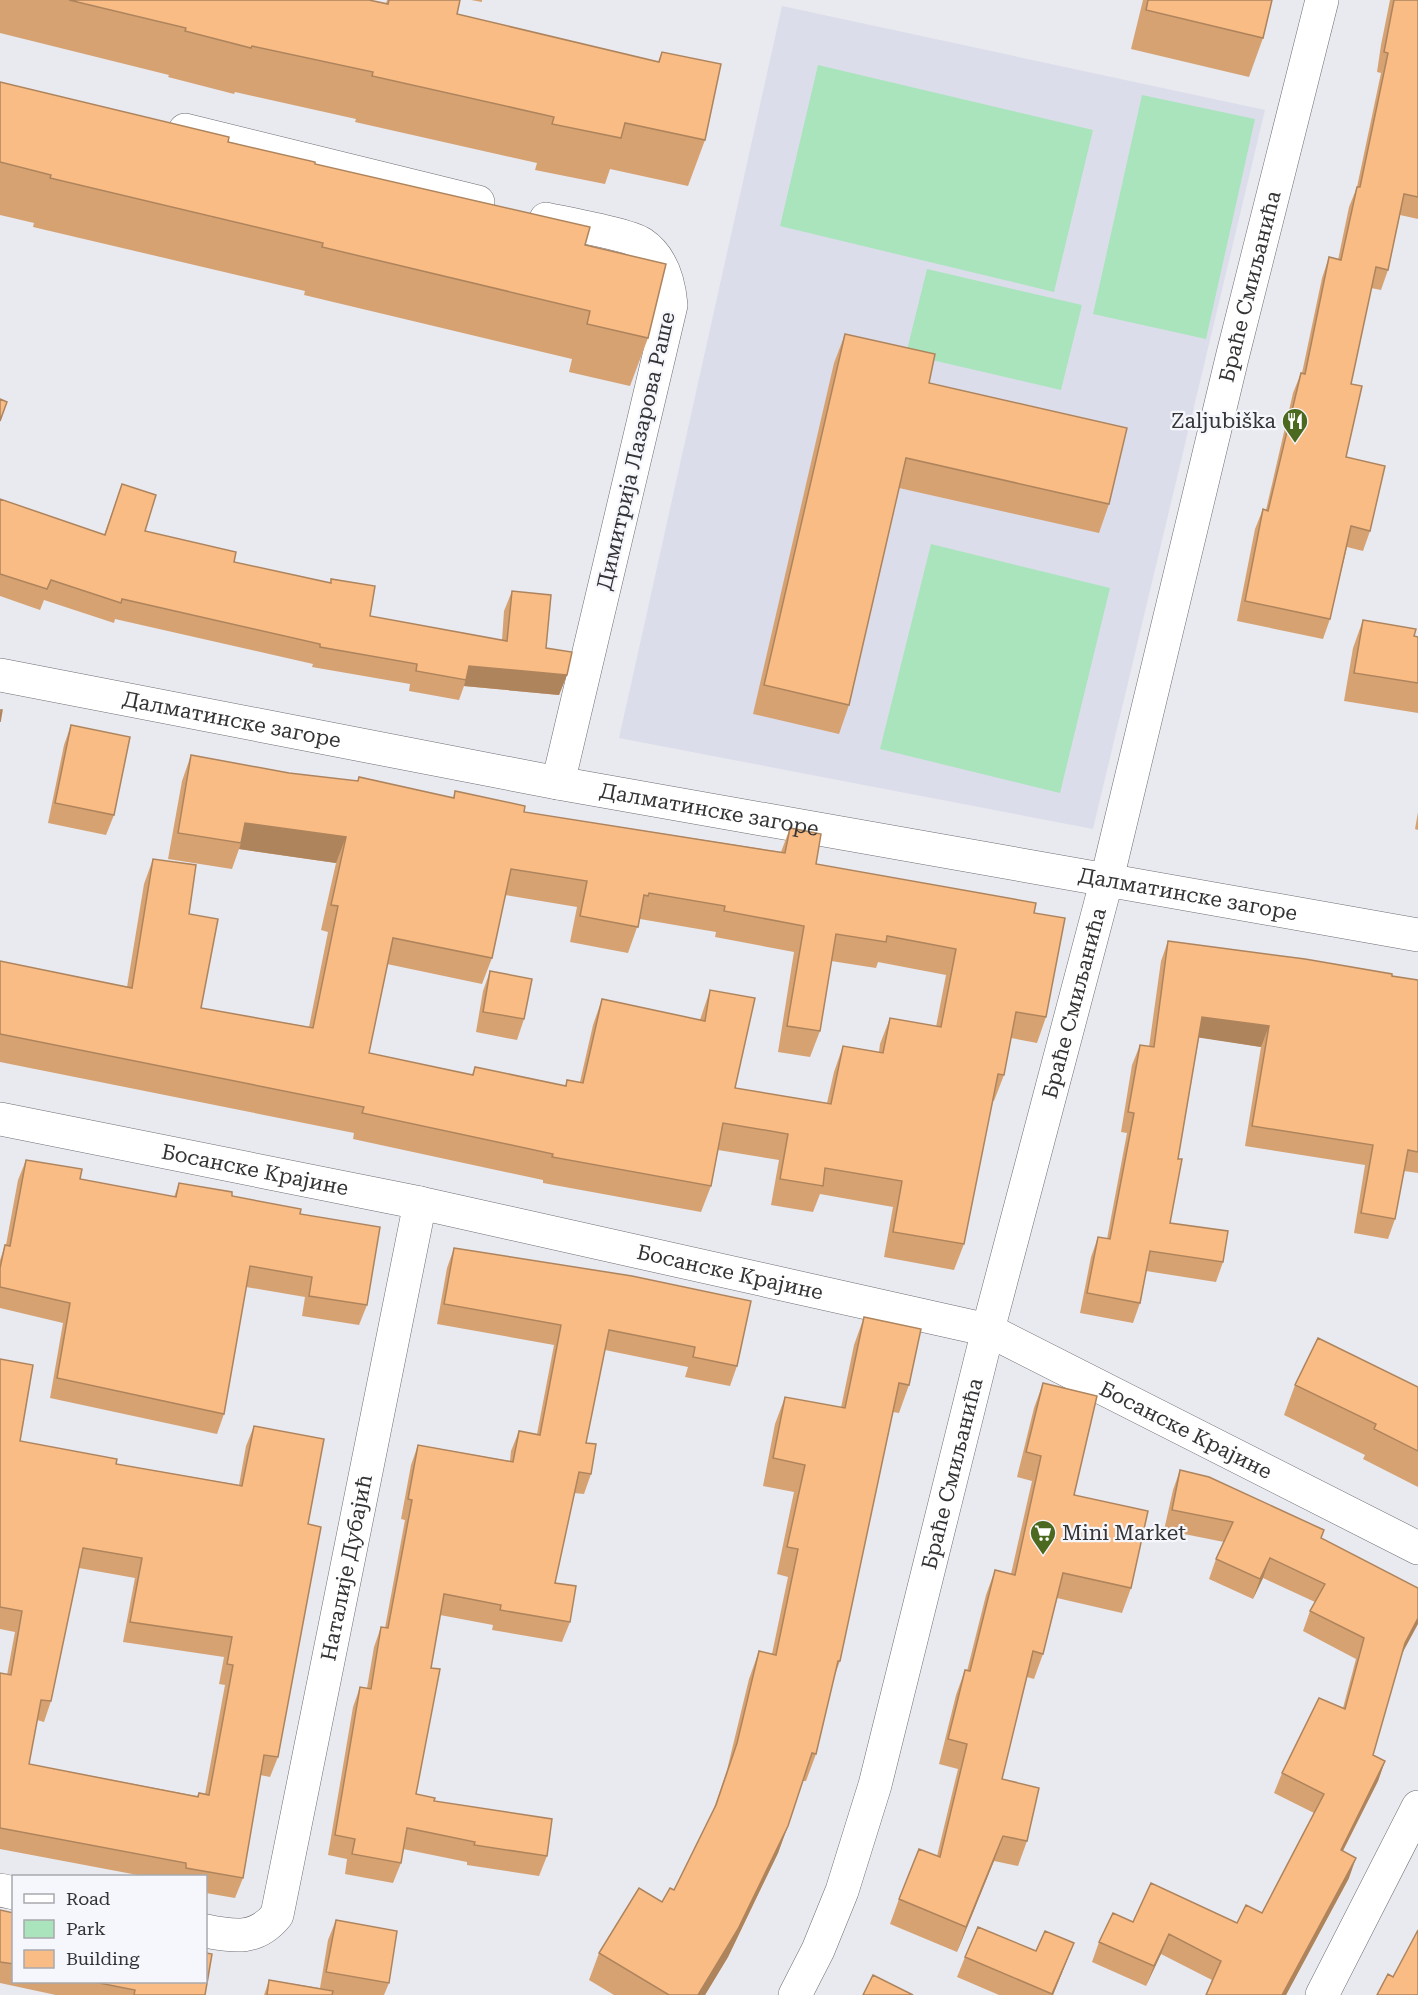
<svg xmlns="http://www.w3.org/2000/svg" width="1418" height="1995" font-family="'Roboto Serif',serif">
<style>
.built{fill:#dcddea}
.green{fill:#a9e4bc}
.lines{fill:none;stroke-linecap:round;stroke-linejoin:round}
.minor-casing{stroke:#6c6d72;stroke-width:34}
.minor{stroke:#fff;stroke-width:33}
.wall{fill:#d6a272;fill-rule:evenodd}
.shaded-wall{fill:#ae845d}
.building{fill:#f9bc85;stroke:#ae845d;stroke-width:1.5;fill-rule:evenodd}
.labels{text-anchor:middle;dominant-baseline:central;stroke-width:4.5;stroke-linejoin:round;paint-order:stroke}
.street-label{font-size:21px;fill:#343436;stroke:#f6f7fd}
.poi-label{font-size:21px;fill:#343436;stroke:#f6f7fd;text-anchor:end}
</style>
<rect width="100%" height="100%" fill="#e9e9f0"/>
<path class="built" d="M782 6 1265 110 1093 829 619 738Z"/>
<path class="green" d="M818 65 1093 130 1054 292 780 226Z
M1142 95 1255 119 1206 339 1093 314Z
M927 269 1082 305 1061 390 906 354Z
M931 544 1110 588 1060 793 880 749Z"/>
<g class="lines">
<g class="minor-casing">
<g id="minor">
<path d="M185 130 478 202"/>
<path d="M546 219C564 223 630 235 641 243 662 257 669 281 671 305L558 783"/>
<path id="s1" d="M0 675 558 783 1418 935"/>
<path id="s2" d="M0 1119 420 1203 988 1330 1418 1548"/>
<path d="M0 1890 14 1893"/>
<path id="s3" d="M206 1931C235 1937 257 1940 277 1915L420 1203"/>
<path id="s4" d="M795 1995 818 1950 842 1891 875 1785 988 1330 1107 879 1232 358 1322 0"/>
<path d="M1322 1995 1418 1807"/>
</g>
</g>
<use href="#minor" class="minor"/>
</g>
<path class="wall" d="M0 0H369L386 4 387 0H460L457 14 658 62 662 52 705 140 688 186 610 169 605 184 535 170 537 163 355 122 356 119 235 92 234 94 168 77 169 75 0 33Z
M471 0H482V2Z
M1143 0H1272L1263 38 1249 77 1131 49Z
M1390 0H1418V219L1400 215 1388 270 1381 290 1371 288 1351 384 1346 457 1370 531 1363 551 1347 547 1330 619 1323 639 1237 621 1255 529 1263 509 1266 510 1293 393 1301 373H1302L1322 278 1329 257 1338 260 1349 207 1357 187 1381 73 1377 72 1381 45Z
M0 82 315 164 585 245 648 338 630 386 569 372 572 359 304 295 305 291 33 227 34 223 0 215Z
M845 334 929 383 1109 504 1099 533 899 488 849 705 839 734 753 714 834 363Z
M122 484 145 531 234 562 330 583 331 579 370 616 502 640 504 611 512 591 546 648 567 675 559 695 464 686 459 700 409 691 410 684 312 667 313 664 115 619 114 623 44 600 40 610 0 596V499L104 535Z
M1363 620 1418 637V713L1344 701 1353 648Z
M71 725 114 815 106 835 48 823 64 745Z
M191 755 289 773 358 781 359 777 453 798 455 791 524 812 781 852 790 828 816 864 1034 913 1046 1017 1037 1043 1011 1038 1004 1075 994 1101 992 1100 964 1244 954 1270 884 1257 893 1207 820 1194 813 1212 771 1205 779 1160 718 1150 711 1186 701 1212 543 1183V1180L353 1139 354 1133 0 1062V961L127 987 144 884 153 859 189 914 201 1008 309 1027 328 932 321 930 336 863 239 849 232 869 168 859 182 781ZM505 895 577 907 570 942 628 953 640 919 716 932 715 937 794 952 778 1052 810 1057 820 1031 831 961 876 968 878 962 946 975 936 1027 890 1018 880 1044 879 1052 843 1046 834 1072 827 1103 735 1088 710 990 700 1020 602 999 593 1025 580 1082 567 1080 565 1086 475 1067 472 1075 369 1053 387 964 482 984 492 958Z
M1418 812V830L1415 829Z
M1168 941 1418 980V1173L1404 1171 1395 1219 1388 1239 1354 1233 1365 1165 1245 1146 1261 1047 1199 1037 1178 1159 1170 1223 1223 1262 1216 1282 1146 1271 1140 1303 1133 1323 1080 1313 1091 1257 1098 1237 1107 1239 1127 1133 1121 1132 1132 1065 1140 1045 1149 1047 1161 961Z
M490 971 524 1019 517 1040 476 1032 483 991Z
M26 1160 80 1179 174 1197 179 1183 300 1214 367 1305 359 1325 302 1316 305 1297 246 1287 224 1414 217 1434 50 1398 63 1323 0 1308V1260L5 1245H6L18 1180Z
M454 1248 632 1276 737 1366 730 1386 685 1377 688 1367 605 1350 586 1443 591 1474 584 1494 574 1493 555 1583 570 1622 562 1642 492 1630 493 1625 440 1615 431 1668 416 1794 434 1801 547 1856 539 1876 467 1865V1862L403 1849 401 1863 393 1883 345 1874 347 1859 328 1855 353 1707 360 1687 367 1688 374 1647 381 1627 385 1628 405 1520 401 1519 411 1465 418 1445 510 1461 511 1451 519 1431 537 1434 554 1345 437 1324 447 1268Z
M864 1317 909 1385 899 1413 893 1412 840 1661 833 1680 816 1754 806 1781H803L778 1853 728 1957 705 1995H614L589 1980 599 1953 662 1902 674 1890 714 1808 727 1770 749 1679 759 1651 772 1654 788 1577 777 1574 794 1492 763 1486 775 1424 785 1397 841 1408 854 1345Z
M0 1359 20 1441 116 1464 239 1485 246 1446 254 1426 308 1524 278 1757 270 1777 260 1775 243 1878 235 1898 206 1893V1876H143L0 1849V1673L7 1675 15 1632 0 1629ZM79 1568 135 1578 123 1642 224 1657 219 1684 225 1685 205 1794 199 1793 197 1796 29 1764 37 1720 44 1722 51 1701Z
M1043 1383 1074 1495 1131 1588 1122 1613 1057 1598 1043 1654 1034 1679 1027 1677 1002 1779 1027 1841 1018 1866 994 1861 957 1952 890 1924 899 1899 937 1856 958 1769 939 1764 956 1695 965 1670 967 1671 986 1595 995 1570 1011 1574 1032 1481 1017 1477 1034 1408Z
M1295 1385 1418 1387V1487L1363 1459 1365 1455 1284 1415Z
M1180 1470 1322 1538 1401 1656 1373 1755 1385 1761 1378 1781 1343 1851 1349 1878 1286 1995H1206L1212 1980 1161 1954 1146 1986 1092 1962 1099 1942 1133 1922 1237 1923 1262 1913 1314 1813 1274 1793 1282 1773 1343 1708 1356 1659 1303 1631 1310 1611 1315 1602 1263 1578 1253 1599 1209 1579 1216 1559 1224 1542 1164 1530 1173 1490Z
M0 1910 14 1913V1982H206L205 1995H56L0 1983Z
M336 1920 389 1983 384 1995H264L269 1980 320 1988 328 1940Z
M1074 1943 1053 1995H999L957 1977 965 1957 1036 1951Z"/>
<path class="shaded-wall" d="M469 666 567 675 559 695 464 686Z
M245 823 346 837 336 863 239 849 241 843Z
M1202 1017 1269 1026 1261 1047 1195 1037Z
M1270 1558 1263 1578 1253 1599 1260 1579Z
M1418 1618V1624L1397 1663 1405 1643Z
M1385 1761 1378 1781 1333 1870 1341 1850Z
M788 1826 778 1853 728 1957 705 1995H698Z
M1003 1836 994 1861 957 1952 966 1927Z
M1356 1858 1349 1878 1286 1995H1282Z
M1169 1934 1161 1954 1146 1986 1154 1966Z
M1074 1943 1066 1963 1053 1995H1052Z"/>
<path class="building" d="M69 0H369L388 4 389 0H460L457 14 659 62 662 52 721 64 705 140 625 123 621 138 552 124 554 117 372 76 373 72 252 46 251 48 185 31 186 28Z
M1148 0H1272L1263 38 1146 10Z
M1394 0H1418V197L1404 194 1388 270 1376 267 1351 384 1362 386 1346 457 1385 466 1370 531 1351 526 1330 619 1245 601 1263 509 1268 511 1301 373 1305 374 1329 257 1341 260 1357 187H1360L1388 53 1384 52Z
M0 82 229 137 228 142 315 162V164L590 227 585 245 666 264 648 338 587 324 590 311 322 247 323 243 50 178 51 175 0 162Z
M845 334 935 354 929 383 1127 428 1109 504 906 458 849 705 764 685Z
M0 399 7 402 0 421Z
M122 484 156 495 145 531 236 552 234 562 331 583V579L375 586 370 616 507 641 512 591 551 595 546 648 572 652 567 675 469 666 466 680 416 671 417 664 320 647V644L122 599 121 603 51 580 47 589 0 574V499L105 535Z
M1363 620 1416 629 1414 636 1418 637V683L1354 673Z
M0 710H2L0 722Z
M71 725 130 737 114 815 55 803Z
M191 755 289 773 358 781 359 777 454 798 455 791 525 806 524 812 785 853 790 828 821 834 816 864 1036 903 1034 913 1065 918 1046 1017 1016 1012 1004 1075 998 1074 964 1244 893 1232 902 1181 825 1168 823 1186 780 1179 788 1134 723 1123 711 1186 552 1157 553 1154 362 1113 364 1107 0 1034V961L132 988 153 859 196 865 189 914 218 919 201 1008 313 1028 338 906 331 905 346 837 245 823 241 843 178 833ZM511 869 587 881 580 916 638 927 644 895 648 896 649 893 725 906 724 911 804 926 787 1026 820 1031 836 934 886 942 887 936 956 949 941 1027 890 1018 883 1053 843 1046 831 1104 735 1088 755 998 710 990 705 1021 602 999 583 1083 567 1080 566 1086 475 1067 473 1075 369 1053 393 938 492 958Z
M1168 941 1305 959 1392 974V976L1418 980V1152L1408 1150 1395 1219 1361 1213 1373 1145 1252 1126 1269 1026 1202 1017 1178 1159H1182L1170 1223 1228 1231 1223 1262 1150 1251 1140 1303 1087 1293 1098 1237 1110 1239 1134 1113 1128 1112 1140 1045 1154 1047Z
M490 971 532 979 524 1019 483 1012Z
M26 1160 82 1169 80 1179 176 1197 179 1183 232 1192V1196L301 1209 300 1214 380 1227 367 1305 309 1296 312 1277 250 1266 224 1414 57 1378 70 1303 0 1287V1268L5 1245 10 1246Z
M454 1248 632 1276 751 1301 737 1366 693 1357 695 1347 609 1330 586 1443 596 1444 591 1474 579 1472 555 1583 576 1586 570 1622 500 1610 501 1605 444 1594 431 1668 440 1669 416 1794 435 1798 434 1801 552 1819 547 1856 474 1845 475 1842 407 1828 401 1863 352 1854 355 1839 335 1835 360 1687 371 1689 381 1627 388 1628 412 1500 408 1499 418 1445 513 1462 519 1431 540 1435 561 1325 444 1304Z
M864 1317 921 1329 909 1385 899 1383 840 1661H838L816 1754 812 1753 788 1826 738 1929 698 1995H669L599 1953 639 1888 662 1902 670 1888 674 1890 716 1805 737 1743 759 1651 776 1655 798 1549 787 1547 805 1465 773 1458 785 1397 845 1408Z
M1318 1338 1418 1387V1451L1374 1429 1376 1424 1295 1385Z
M0 1359 33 1365 20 1441 117 1459 116 1464 242 1486 254 1426 324 1439 308 1524 321 1527 278 1757 264 1755 243 1878 186 1868V1863L0 1828V1673L11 1675 22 1611 0 1607ZM83 1548 142 1558 130 1622 232 1637 227 1664 233 1665 209 1795 199 1793 198 1797 29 1764 41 1700 51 1701Z
M1043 1383 1097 1396 1074 1495 1148 1511 1131 1588 1063 1573 1043 1654 1033 1651 1002 1779 1039 1788 1027 1841 1003 1836 966 1927 899 1899 919 1849 940 1857 967 1744 948 1739 965 1670 970 1671 995 1570 1015 1575 1041 1456 1026 1452Z
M1180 1470 1209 1477 1324 1530 1321 1538 1418 1588V1618L1405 1643 1373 1755 1385 1761 1341 1850 1356 1858 1282 1995H1206L1221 1961 1169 1934 1154 1966 1099 1942 1113 1913 1133 1922 1151 1883 1237 1923 1246 1905 1262 1913 1324 1794 1282 1773 1319 1698 1345 1709 1364 1638 1310 1611 1325 1584 1270 1558 1260 1579 1216 1559 1233 1522 1172 1510Z
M0 1910 14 1913V1964L0 1962Z
M336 1920 397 1931 389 1983 326 1972Z
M978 1927 1036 1951 1045 1931 1074 1943 1052 1994 965 1957Z
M1418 1930V1995H1377L1388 1974 1393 1977Z
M206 1953 212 1954 205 1995H134L135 1990 94 1982H206Z
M873 1975 913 1995H863Z
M269 1980 333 1991 332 1995H267Z"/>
<defs>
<g id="restaurant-pin" transform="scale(1.35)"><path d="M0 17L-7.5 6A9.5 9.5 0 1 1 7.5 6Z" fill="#4b6a1f" stroke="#f6f7fd"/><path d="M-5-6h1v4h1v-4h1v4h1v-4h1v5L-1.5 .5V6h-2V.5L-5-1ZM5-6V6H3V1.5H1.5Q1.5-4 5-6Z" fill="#fff"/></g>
<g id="supermarket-pin" transform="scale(1.35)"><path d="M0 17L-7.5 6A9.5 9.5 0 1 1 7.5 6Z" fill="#4b6a1f" stroke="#f6f7fd"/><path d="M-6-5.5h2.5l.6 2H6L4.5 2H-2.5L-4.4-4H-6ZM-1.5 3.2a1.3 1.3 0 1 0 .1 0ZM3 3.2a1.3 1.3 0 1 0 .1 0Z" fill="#fff"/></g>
</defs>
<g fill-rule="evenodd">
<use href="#restaurant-pin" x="1295" y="421"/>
<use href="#supermarket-pin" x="1043" y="1533"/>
</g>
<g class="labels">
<g class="street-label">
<text stroke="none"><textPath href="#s4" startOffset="1770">Браће Смиљанића</textPath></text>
<text transform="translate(636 451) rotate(-77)">Димитрија Лазарова Раше</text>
<text stroke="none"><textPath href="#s1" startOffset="236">Далматинске загоре</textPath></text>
<text stroke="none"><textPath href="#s1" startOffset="722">Далматинске загоре</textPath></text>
<text stroke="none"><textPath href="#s1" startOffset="1208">Далматинске загоре</textPath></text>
<text stroke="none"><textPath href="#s4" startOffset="1032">Браће Смиљанића</textPath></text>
<text stroke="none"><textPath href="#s2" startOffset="260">Босанске Крајине</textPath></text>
<text stroke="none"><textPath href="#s2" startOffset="746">Босанске Крајине</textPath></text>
<text stroke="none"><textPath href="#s2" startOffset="1232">Босанске Крајине</textPath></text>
<text stroke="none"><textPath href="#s4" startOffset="546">Браће Смиљанића</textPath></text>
<text stroke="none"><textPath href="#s3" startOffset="432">Наталије Дубајић</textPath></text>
</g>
<g class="poi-label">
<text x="1276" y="421">Zaljubiška</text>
<text x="1062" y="1533" text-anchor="start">Mini Market</text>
</g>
</g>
<rect x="12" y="1875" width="195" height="108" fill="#f6f7fd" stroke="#a8a9ad" stroke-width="1.5"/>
<rect x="24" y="1894" width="30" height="9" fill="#ffffff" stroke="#a8a9ad" stroke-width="1.5"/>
<text x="66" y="1905" font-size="18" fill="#343436">Road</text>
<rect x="24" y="1920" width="30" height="18" fill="#a9e4bc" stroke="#a8a9ad" stroke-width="1.5"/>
<text x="66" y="1935" font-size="18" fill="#343436">Park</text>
<rect x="24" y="1950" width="30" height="18" fill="#f9bc85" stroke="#a8a9ad" stroke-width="1.5"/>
<text x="66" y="1965" font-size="18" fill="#343436">Building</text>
</svg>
